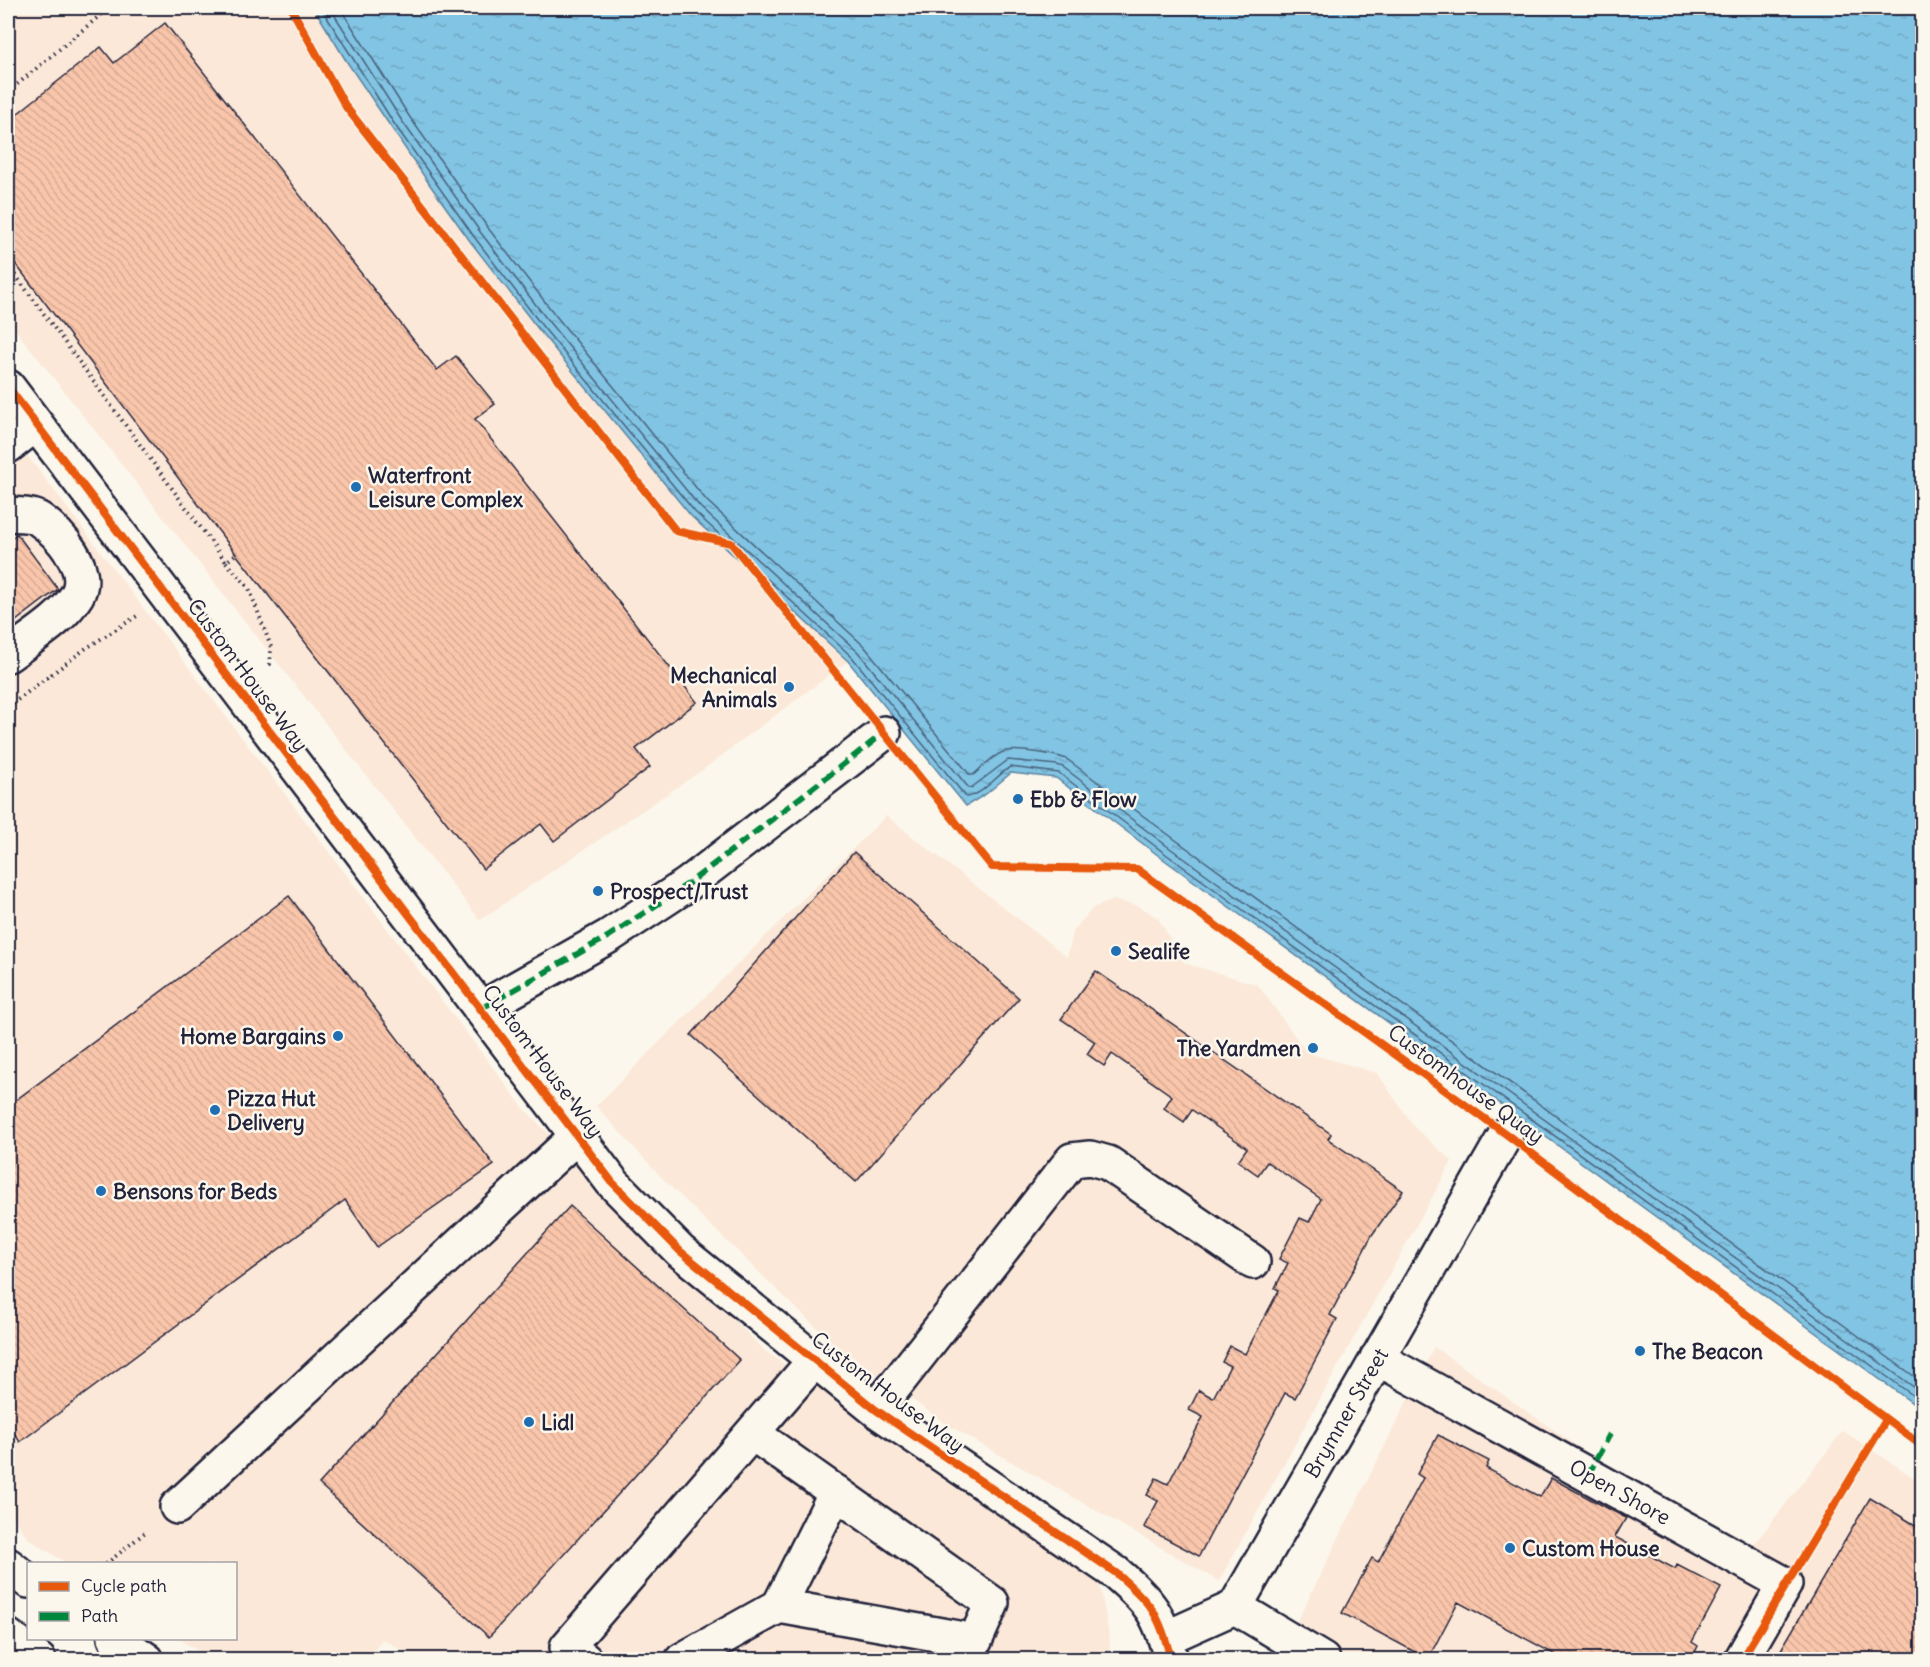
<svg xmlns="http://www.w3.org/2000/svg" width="1930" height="1667" font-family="Delius,sans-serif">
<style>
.built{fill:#fbe8d8}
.water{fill:url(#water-ripples);stroke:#5c83a0;stroke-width:1.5}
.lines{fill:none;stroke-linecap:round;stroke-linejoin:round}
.shore{stroke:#48637e;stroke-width:1.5}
.building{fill:url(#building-back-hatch);stroke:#22223b;stroke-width:1.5}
.minor-casing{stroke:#22223b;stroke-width:38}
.highway-casing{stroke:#22223b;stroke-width:38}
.path{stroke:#22223b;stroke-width:4;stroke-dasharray:1.5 4.5;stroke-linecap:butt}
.minor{stroke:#fbf7ec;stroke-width:33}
.highway{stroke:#fbf7ec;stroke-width:33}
.quiet{stroke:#00873e;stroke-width:6;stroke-dasharray:12 6;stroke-linecap:butt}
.cycleway-casing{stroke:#fbf7ec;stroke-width:11}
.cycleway{stroke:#e8590c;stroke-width:8}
.poi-dot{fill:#1f6fb2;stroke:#fbf7ec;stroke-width:2}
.labels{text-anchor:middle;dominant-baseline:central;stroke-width:5;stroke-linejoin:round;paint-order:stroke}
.poi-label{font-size:21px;font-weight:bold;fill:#22223b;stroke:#fbf7ec;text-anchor:start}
.street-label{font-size:21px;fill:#22223b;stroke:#fbf7ec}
</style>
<defs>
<pattern id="water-ripples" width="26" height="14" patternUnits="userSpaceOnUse" patternTransform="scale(1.5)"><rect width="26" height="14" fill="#82c4e3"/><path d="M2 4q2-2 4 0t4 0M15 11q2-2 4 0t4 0" fill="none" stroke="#70a8c4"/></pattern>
<pattern id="building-back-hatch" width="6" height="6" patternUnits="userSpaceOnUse" patternTransform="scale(1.5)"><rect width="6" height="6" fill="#fac6ab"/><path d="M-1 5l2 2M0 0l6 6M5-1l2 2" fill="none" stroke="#d6aa94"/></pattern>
</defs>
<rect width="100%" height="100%" fill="#fbf7ec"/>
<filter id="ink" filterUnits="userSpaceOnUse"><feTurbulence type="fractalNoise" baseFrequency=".0167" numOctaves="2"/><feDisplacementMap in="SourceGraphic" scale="12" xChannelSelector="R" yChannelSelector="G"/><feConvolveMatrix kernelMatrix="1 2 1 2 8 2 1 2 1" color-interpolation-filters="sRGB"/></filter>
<g filter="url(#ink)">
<path class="built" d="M8 8H314L345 59 430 185 470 241 539 330 691 516 848 661 701 771 480 920 8 320Z
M8 430 525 1110 765 1351 1097 1570 1110 1641 1109 1659 420 1660 382 1639 369 1659H211L179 1639 236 1638V1564L66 1563 29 1539 8 1510Z
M886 816 1067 957 1074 930 1093 908 1113 900 1139 906 1158 918 1184 963 1258 985 1307 1053 1377 1073 1415 1128 1452 1161 1219 1581 946 1424 827 1338 663 1179 596 1106Z
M1434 1347 1742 1560 1843 1431 1922 1483V1659L1278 1660Z"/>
<path class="water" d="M314 8H1922V1410L1159 856 1056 778 1011 773 986 794 966 806 848 661 691 516 539 330 470 241 430 185 345 59Z"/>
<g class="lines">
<path class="shore" d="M321 8 395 125 475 238 543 327 695 512 852 657 966 797C983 795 996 776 1010 767L1059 773 1163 852 1922 1402
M330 8 402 121 481 233 549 322 700 507 858 652 968 787 971 788 1008 760 1057 765 1063 767 1167 846 1922 1393
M340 8 409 116 488 228 556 316 707 501 864 646 970 775H973C982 768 992 756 1003 752 1015 748 1057 754 1068 760L1173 838 1922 1382"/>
</g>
<path class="building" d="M165 23 437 370 456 356 495 404 475 419 697 702 636 749 650 767 554 841 541 824 483 869 236 554 8 254V146L12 142 8 137V121L101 47 114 63Z
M17 534 58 589 8 627V541Z
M854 852 1019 998 856 1182 691 1035Z
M289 896 494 1165 377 1247 345 1200 20 1442 8 1424V1106Z
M1096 971 1331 1134 1328 1139 1403 1191 1372 1235 1330 1315 1337 1319 1295 1398 1285 1393 1199 1556 1144 1527 1158 1501 1147 1495 1156 1478 1168 1484 1203 1417 1189 1410 1199 1390 1213 1398 1230 1366 1222 1362 1230 1346 1245 1354 1279 1290 1275 1288 1288 1263 1279 1259 1300 1218 1309 1222 1321 1199 1267 1162 1258 1175 1238 1161 1247 1148 1192 1110 1184 1122 1164 1108 1172 1096 1112 1054 1104 1066 1087 1054 1095 1042 1061 1019Z
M570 1206 740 1360 489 1637 319 1484Z
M1438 1435 1489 1461 1486 1468 1540 1497 1551 1478 1626 1518 1615 1537 1675 1569 1677 1565 1721 1588 1692 1642 1698 1646 1691 1660H1565L1458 1602 1428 1659 1342 1613 1372 1558 1378 1562 1423 1478 1417 1474Z
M1870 1498 1922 1529V1660H1775Z"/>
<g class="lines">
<g class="minor-casing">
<path id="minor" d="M8 387 612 1182 680 1251 876 1410 1116 1573C1151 1603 1160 1614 1171 1660
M8 446 35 425
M8 514C16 515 32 514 39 519 59 533 92 569 77 595 62 620 30 638 8 655
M480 1009 609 936 688 884 884 733
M1377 1358 1785 1584 1741 1660
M876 1410 1072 1160 1090 1158 1108 1163 1253 1262
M177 1507 577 1136
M779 1606 836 1492
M1235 1607 1323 1660
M1166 1638 1235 1607 1506 1134
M585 1660 567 1647 814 1361
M682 1660 779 1606 975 1641 992 1603 752 1433"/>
</g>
<g class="highway-casing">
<path id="highway" d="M8 1565 28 1581
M8 1636 39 1660
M115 1638 147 1660"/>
</g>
<path class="path" d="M8 92 109 8
M8 265 226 562 236 554
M226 562 249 588 271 647 270 664 266 666
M8 707 85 649 137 616
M106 1564 148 1530"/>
<use href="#minor" class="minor"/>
<use href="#highway" class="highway"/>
<path class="quiet" d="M480 1009 609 936 688 884 884 733
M1588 1475 1610 1434"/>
<g class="cycleway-casing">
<path id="cycleway" d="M291 8 346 107 676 531 731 543 992 867 1137 869 1506 1134 1922 1446
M8 387 612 1182 680 1251 876 1410 1116 1573C1151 1603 1160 1614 1171 1660
M1741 1660 1886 1420"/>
</g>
<use href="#cycleway" class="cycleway"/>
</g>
</g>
<g class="poi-dot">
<circle cx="356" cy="487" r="6"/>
<circle cx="789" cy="687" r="6"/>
<circle cx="1018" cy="799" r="6"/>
<circle cx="598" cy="891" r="6"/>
<circle cx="1116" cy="951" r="6"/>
<circle cx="338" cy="1036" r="6"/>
<circle cx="1313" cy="1048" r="6"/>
<circle cx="215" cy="1110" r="6"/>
<circle cx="101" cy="1191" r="6"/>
<circle cx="1640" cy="1351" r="6"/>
<circle cx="529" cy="1422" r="6"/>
<circle cx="1510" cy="1548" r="6"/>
</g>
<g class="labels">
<g class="poi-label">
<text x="368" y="475">Waterfront<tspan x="368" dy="24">Leisure Complex</tspan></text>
<text x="777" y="675" text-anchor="end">Mechanical<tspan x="777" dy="24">Animals</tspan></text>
<text x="1030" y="799">Ebb &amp; Flow</text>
<text x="610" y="891">Prospect/Trust</text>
<text x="1128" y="951">Sealife</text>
<text x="326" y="1036" text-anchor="end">Home Bargains</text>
<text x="1301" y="1048" text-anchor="end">The Yardmen</text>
<text x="227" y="1098">Pizza Hut<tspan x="227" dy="24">Delivery</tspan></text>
<text x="113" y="1191">Bensons for Beds</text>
<text x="1652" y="1351">The Beacon</text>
<text x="541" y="1422">Lidl</text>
<text x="1522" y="1548">Custom House</text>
</g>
<g class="street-label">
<text transform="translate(248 675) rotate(53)">Custom House Way</text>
<text transform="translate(543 1061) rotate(53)">Custom House Way</text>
<text transform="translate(1466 1084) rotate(36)">Customhouse Quay</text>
<text transform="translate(888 1392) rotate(37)">Custom House Way</text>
<text transform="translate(1346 1413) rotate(-60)">Brymner Street</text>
<text transform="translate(1620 1492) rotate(29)">Open Shore</text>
</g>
</g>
<rect width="1930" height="1667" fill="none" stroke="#fbf7ec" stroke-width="30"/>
<rect x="15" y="15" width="1900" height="1637" fill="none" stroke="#22223b" stroke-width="2" filter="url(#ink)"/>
<rect x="27" y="1562" width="210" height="78" fill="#fbf7ec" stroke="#a4a2a5" stroke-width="1.5"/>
<rect x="39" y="1582" width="30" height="9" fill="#e8590c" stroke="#a4a2a5" stroke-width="1.5"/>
<text x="81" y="1592" font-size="18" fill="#22223b">Cycle path</text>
<rect x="39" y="1612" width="30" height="9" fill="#00873e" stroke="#a4a2a5" stroke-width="1.5"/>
<text x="81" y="1622" font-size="18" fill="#22223b">Path</text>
</svg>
